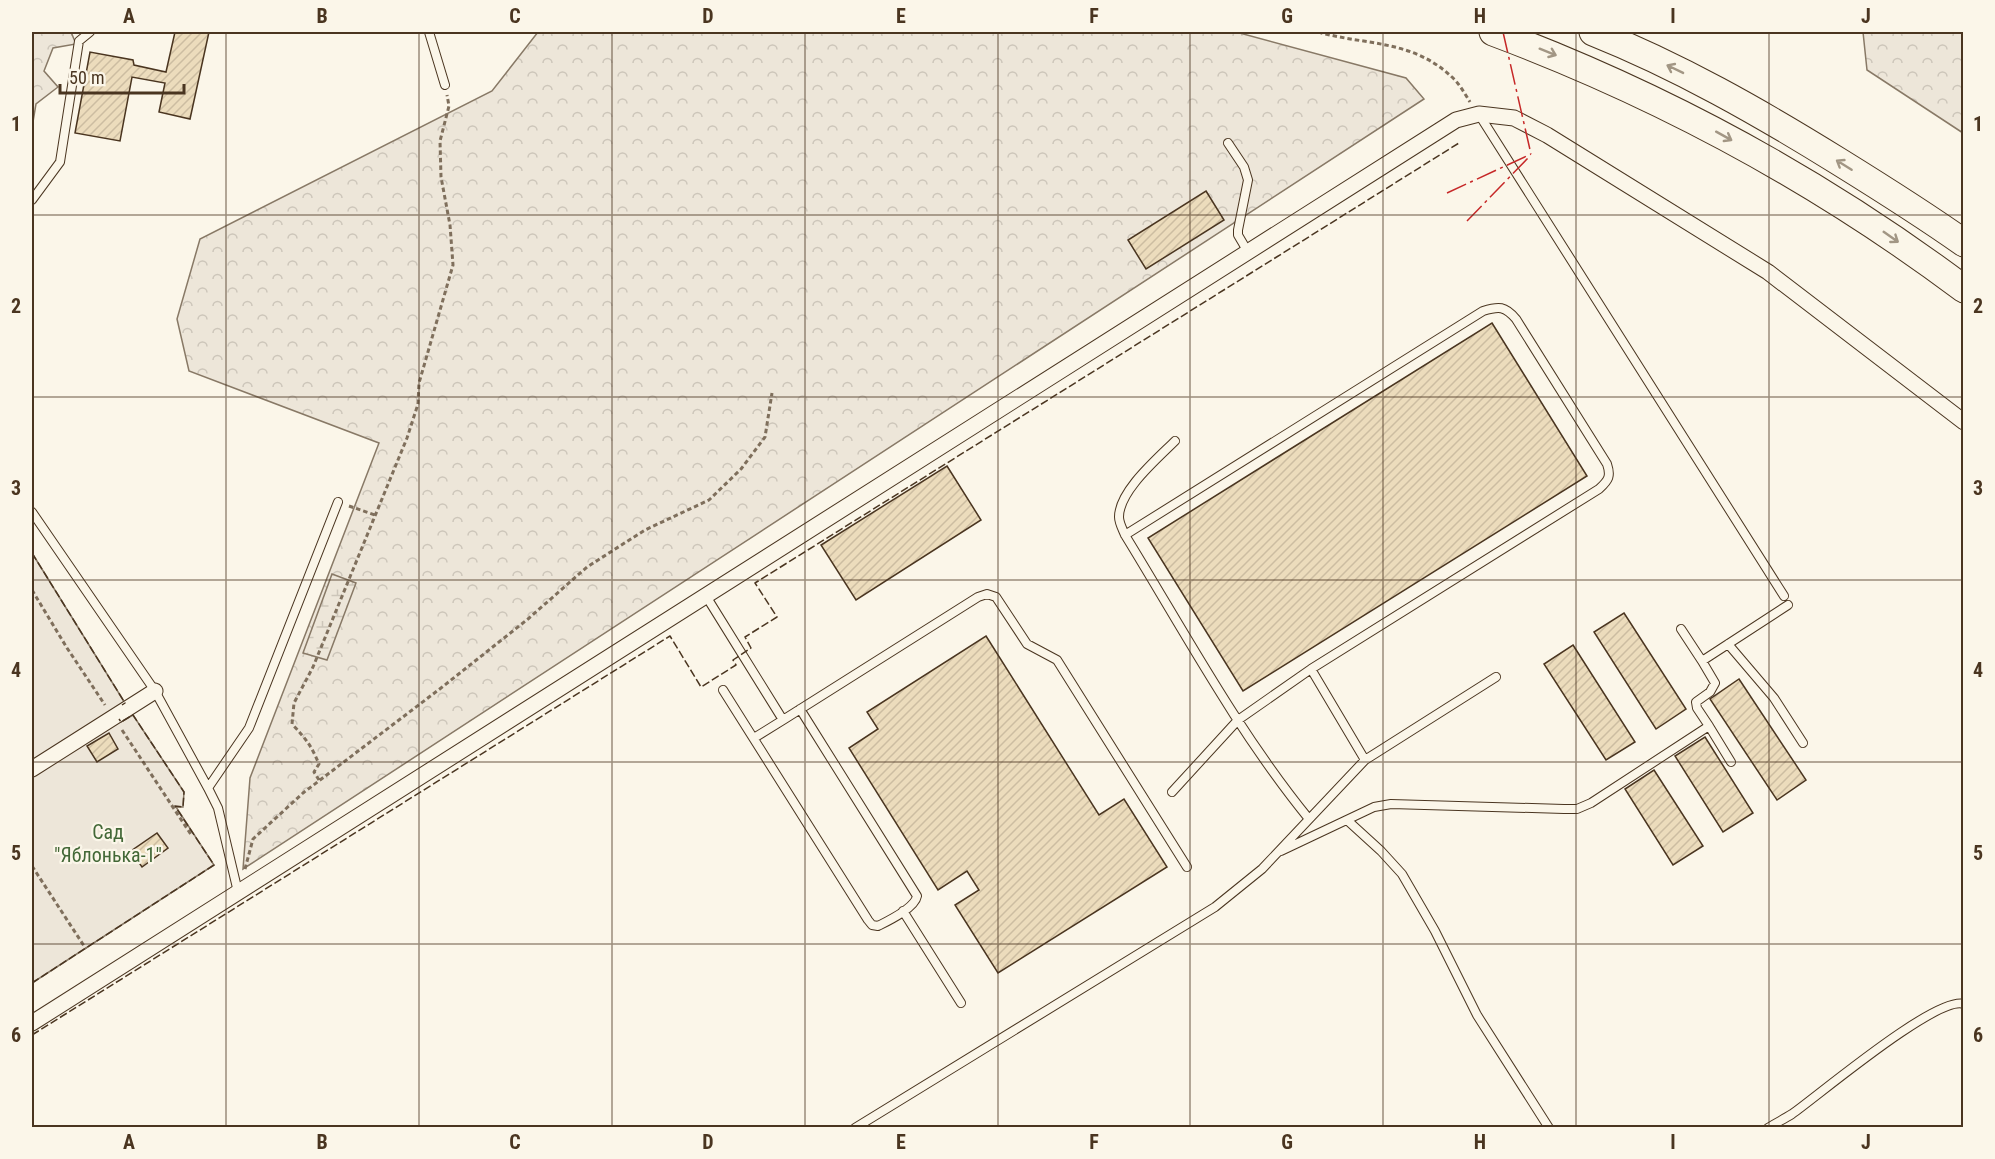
<svg xmlns="http://www.w3.org/2000/svg" width="1995" height="1159" font-family="'Roboto Condensed',sans-serif">
<style>
.green{fill:#ede6d9;stroke:#887966;stroke-width:1.5}
.forest{fill:url(#forest-crowns);stroke:#887966;stroke-width:1.5}
.wetland{fill:url(#wetland-marsh);stroke:#887966;stroke-width:1.5}
.building{fill:url(#building-hatch);stroke:#4a3520;stroke-width:1.5}
.lines{fill:none;stroke-linecap:round;stroke-linejoin:round}
.lane-casing{stroke:#4a3520;stroke-width:10}
.street-casing{stroke:#4a3520;stroke-width:17}
.highway-casing{stroke:#4a3520;stroke-width:29}
.path{stroke:#7f6f5c;stroke-width:3;stroke-dasharray:4.5 3;stroke-linecap:butt}
.lane{stroke:#fbf6e9;stroke-width:8}
.street{stroke:#fbf6e9;stroke-width:15}
.highway{stroke:#fbf6e9;stroke-width:27}
.fence{stroke:#4a3520;stroke-width:1.5;stroke-dasharray:8 3;stroke-linecap:butt}
.power{stroke:#c62828;stroke-width:1.5;stroke-dasharray:21 4.5 3 4.5;stroke-linecap:butt}
.oneway{stroke:#a29684}
.grid{fill:none;stroke:#4a3520;stroke-width:1.5;stroke-opacity:0.55}
.labels{text-anchor:middle;dominant-baseline:central;stroke-width:4.5;stroke-linejoin:round;paint-order:stroke}
.park-label{font-size:20px;fill:#436837;stroke:#fbf6e9}
.neatline{fill:none;stroke:#4a3520;stroke-width:2}
.grid-label{font-size:20px;text-anchor:middle;font-weight:bold;fill:#4a3520}
</style>
<defs>
<pattern id="forest-crowns" width="20" height="18" patternUnits="userSpaceOnUse" patternTransform="scale(1.5)"><rect width="20" height="18" fill="#ede6d9"/><path d="M2 6a3 3 0 1 1 6 0M12 15a3 3 0 1 1 6 0" fill="none" stroke="#cdc6ba"/></pattern>
<pattern id="wetland-marsh" width="20" height="14" patternUnits="userSpaceOnUse" patternTransform="scale(1.5)"><rect width="20" height="14" fill="#ede6d9"/><path d="M1 5h8M5 5V1M11 12h8M15 12V8" fill="none" stroke="#cdc6ba"/></pattern>
<pattern id="building-hatch" width="6" height="6" patternUnits="userSpaceOnUse" patternTransform="scale(1.5)"><rect width="6" height="6" fill="#ecdcbc"/><path d="M-1 1l2-2M0 6l6-6M5 7l2-2" fill="none" stroke="#ccbda1"/></pattern>
</defs>
<rect width="100%" height="100%" fill="#fbf6e9"/>
<path class="green" d="M32 553 125 703 114 710 121 722 133 715 184 792 183 807H176L214 865 32 983Z"/>
<path class="forest" d="M32 32H71L76 44 53 48 44 71 58 87 36 104 32 128Z
M538 32H1236L1406 78 1424 99 243 869 250 778 379 443 189 371 177 319 200 239 492 91Z
M1863 32H1963V133L1867 70Z"/>
<path class="wetland" d="M332 574 356 583 327 660 303 653Z"/>
<path class="building" d="M175 32H209L190 119 159 112 165 83 132 77 120 141 75 133 90 52 133 60 134 65 166 72Z
M1206 191 1224 220 1146 269 1128 240Z
M1492 323 1587 476 1243 691 1148 538Z
M947 466 981 520 856 600 821 545Z
M1624 613 1686 709 1656 729 1594 632Z
M986 636 1099 815 1124 799 1167 867 998 973 955 905 979 890 967 871 938 890 849 748 878 729 867 712Z
M1573 645 1635 742 1606 760 1544 664Z
M1739 679 1806 780 1777 800 1710 699Z
M109 733 118 749 97 762 87 746Z
M1705 737 1753 813 1723 832 1675 756Z
M1654 770 1703 846 1673 865 1625 789Z
M157 833 168 848 142 867 131 851Z"/>
<g class="lines">
<g class="lane-casing">
<path id="lane" d="M429 32 445 85
M1480 116 1784 596
M1228 143 1244 167 1248 180 1238 230V235L1248 252
M32 200 60 162 79 41 90 32
M1175 441C1157 459 1119 491 1119 517 1119 523 1123 530 1125 535 1184 631 1238 732 1309 819
M32 512 155 691 208 788 218 808 238 892
M1125 535 1483 311C1499 306 1505 306 1516 319L1607 464C1611 476 1609 480 1599 489L1311 669
M706 596 783 720 978 597 987 594 996 597 1027 644 1057 660 1187 867
M1681 629 1702 661
M1728 644 1774 698 1803 743
M723 690 868 920 872 925 878 926C888 921 915 908 917 896L800 709
M1709 726 1731 762
M754 738 783 720
M208 788 249 728 338 502
M1172 792 1238 720 1311 669 1365 760
M1347 820 1381 851 1402 874 1435 931 1477 1015 1549 1128
M1281 851 1374 807 1391 804 1564 809H1577L1591 803 1709 726 1697 708 1696 702 1710 692 1715 683 1702 661 1788 605
M903 911 961 1003
M855 1128 1215 907 1262 869 1365 760 1496 677
M1768 1128C1776 1123 1784 1119 1792 1114 1819 1095 1937 995 1964 1004"/>
</g>
<g class="street-casing">
<path id="street" d="M32 769 155 691
M32 1023 1456 120 1479 114 1514 118 1547 135 1768 272 1964 422"/>
</g>
<g class="highway-casing">
<path id="highway" d="M1493 32C1661 95 1820 181 1964 289
M1593 32C1678 66 1759 112 1838 161 1880 187 1923 214 1964 243"/>
</g>
<path class="path" d="M1318 32C1368 46 1413 39 1454 79 1460 85 1465 94 1470 102
M349 506 375 515
M32 590 67 648 105 705
M122 730 192 836
M319 780 314 772 319 764C311 745 306 739 292 724L294 703 313 667 407 438 418 404 419 383 453 265 450 225 441 177 440 141 449 106 447 95
M32 866 86 949
M245 869 253 839 303 793 441 688 528 619 587 567 645 530 709 500 741 469 765 437 772 393"/>
<use href="#lane" class="lane"/>
<use href="#street" class="street"/>
<use href="#highway" class="highway"/>
<path class="fence" d="M32 553 125 703 122 705
M32 983 214 865 175 806 183 807 184 792 133 715 121 722 119 719
M32 1035 670 636 701 687 736 665 733 660 751 648 745 637 777 617 755 583 1459 143"/>
<path class="power" d="M1503 32 1531 154
M1447 193 1531 154
M1467 221 1529 157"/>
</g>
<defs><path id="oneway-shaft" d="M-6 0H5M1.5-3L5.5 0L1.5 3" fill="none" stroke-width="1.6" stroke-linecap="round" stroke-linejoin="round" transform="scale(1.5)"/></defs>
<g class="oneway">
<use href="#oneway-shaft" transform="translate(1548 52) rotate(22)"/>
<use href="#oneway-shaft" transform="translate(1675 69) rotate(-154)"/>
<use href="#oneway-shaft" transform="translate(1724 136) rotate(29)"/>
<use href="#oneway-shaft" transform="translate(1844 165) rotate(-148)"/>
<use href="#oneway-shaft" transform="translate(1891 237) rotate(35)"/>
</g>
<path class="grid" d="M226 32V1128M419 32V1128M612 32V1128M805 32V1128M998 32V1128M1190 32V1128M1383 32V1128M1576 32V1128M1769 32V1128M32 215H1964M32 397H1964M32 580H1964M32 762H1964M32 944H1964"/>
<g class="labels">
<g class="park-label">
<text x="108" y="832">Сад<tspan x="108" dy="23">"Яблонька-1"</tspan></text>
</g>
</g>
<rect width="1995" height="1159" fill="none" stroke="#fbf6e9" stroke-width="66"/>
<path d="M60 84v9h124v-9" fill="none" stroke="#4a3520" stroke-width="3"/>
<text x="69" y="84" font-size="18" fill="#4a3520" stroke="#fbf6e9" stroke-width="4.5" paint-order="stroke">50 m</text>
<rect x="33" y="33" width="1929" height="1093" class="neatline"/>
<g class="grid-label">
<text x="129" y="23">A</text>
<text x="322" y="23">B</text>
<text x="515" y="23">C</text>
<text x="708" y="23">D</text>
<text x="901" y="23">E</text>
<text x="1094" y="23">F</text>
<text x="1287" y="23">G</text>
<text x="1480" y="23">H</text>
<text x="1673" y="23">I</text>
<text x="1866" y="23">J</text>
<text x="16" y="131">1</text>
<text x="1978" y="131">1</text>
<text x="16" y="313">2</text>
<text x="1978" y="313">2</text>
<text x="16" y="495">3</text>
<text x="1978" y="495">3</text>
<text x="16" y="677">4</text>
<text x="1978" y="677">4</text>
<text x="16" y="860">5</text>
<text x="1978" y="860">5</text>
<text x="16" y="1042">6</text>
<text x="1978" y="1042">6</text>
<text x="129" y="1149">A</text>
<text x="322" y="1149">B</text>
<text x="515" y="1149">C</text>
<text x="708" y="1149">D</text>
<text x="901" y="1149">E</text>
<text x="1094" y="1149">F</text>
<text x="1287" y="1149">G</text>
<text x="1480" y="1149">H</text>
<text x="1673" y="1149">I</text>
<text x="1866" y="1149">J</text>
</g>
</svg>
